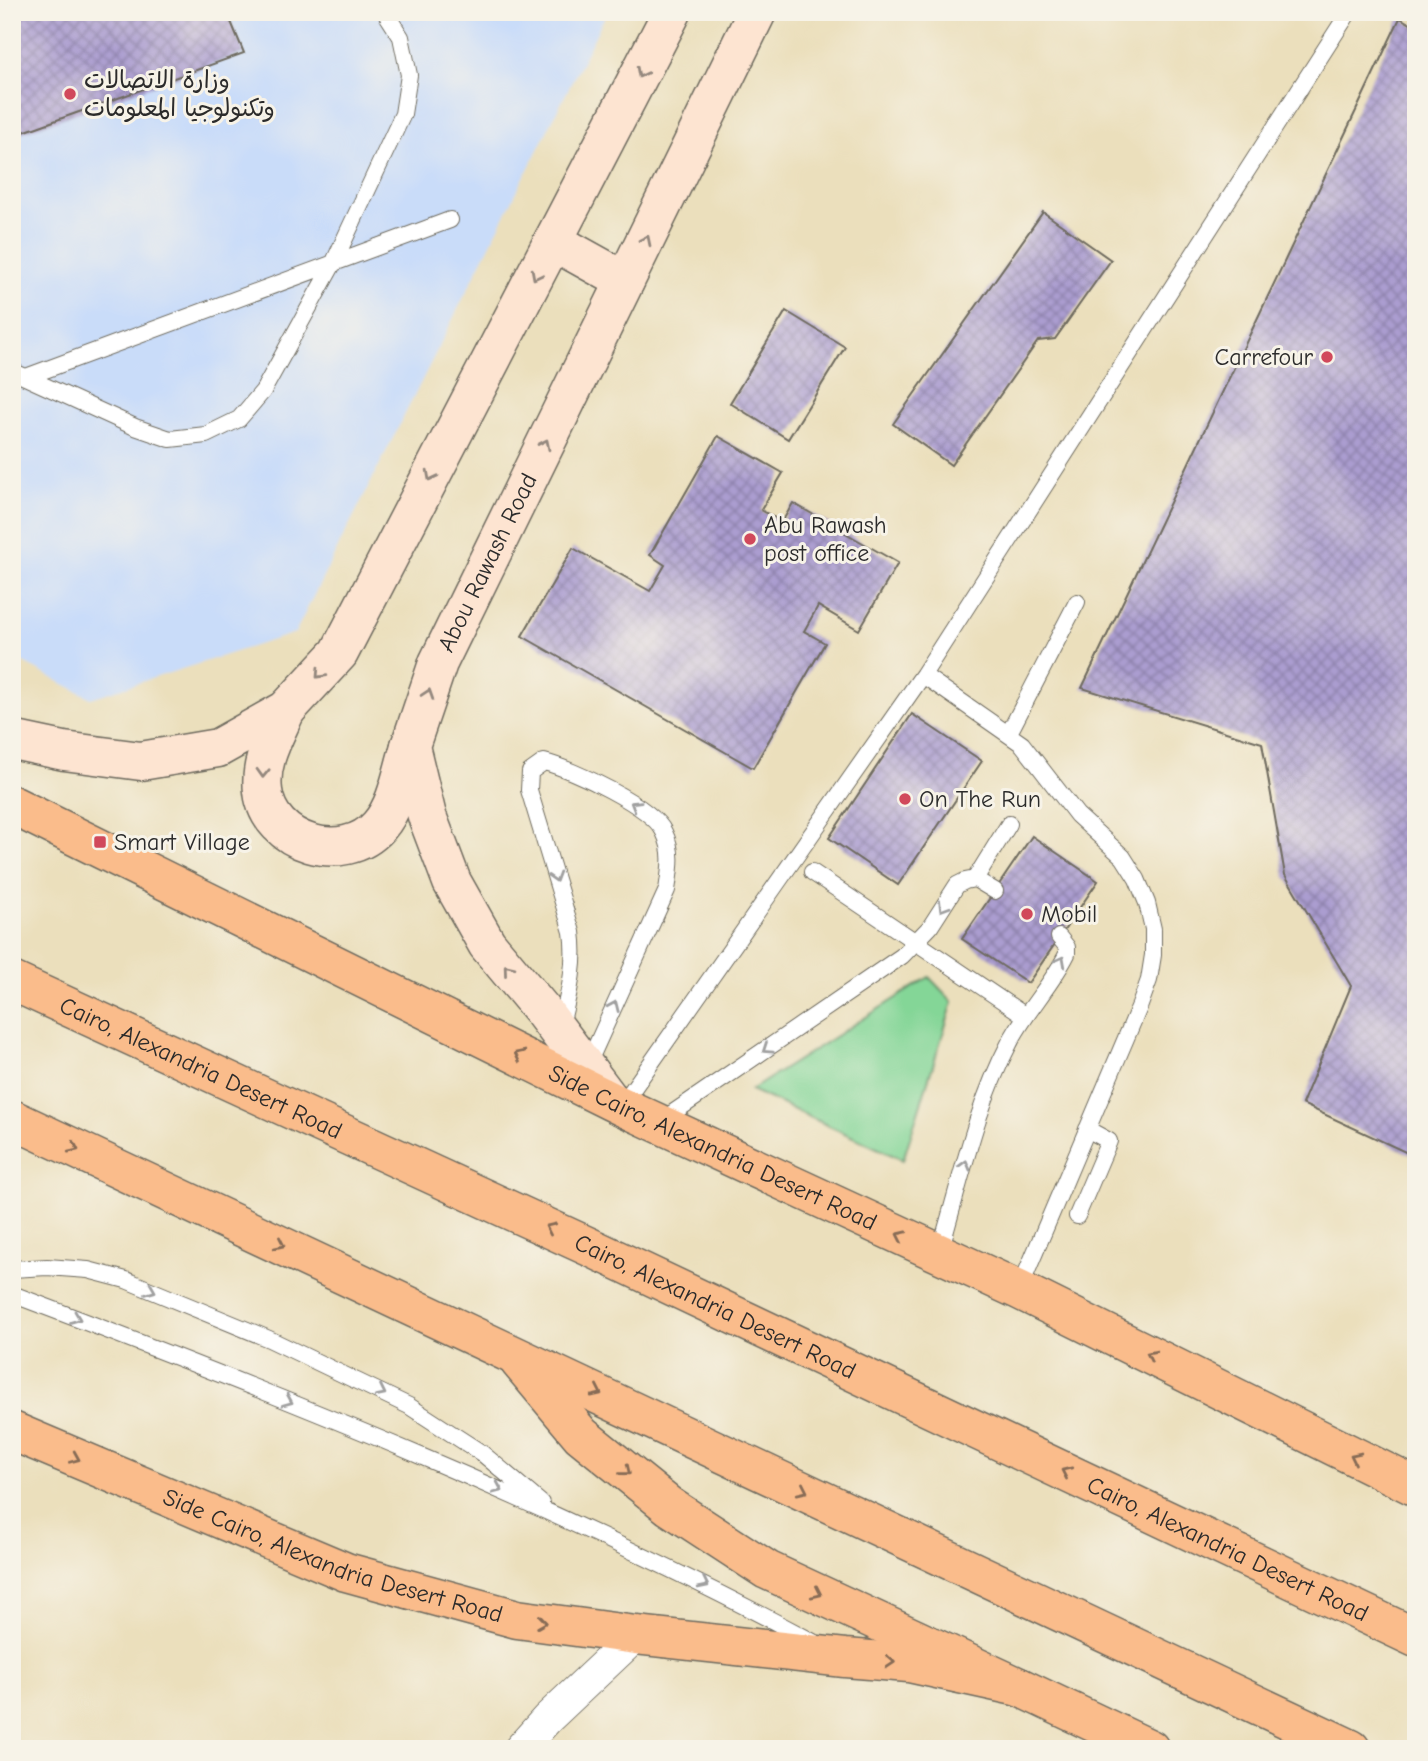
<svg xmlns="http://www.w3.org/2000/svg" width="1428" height="1761" font-family="'Comic Neue','Playpen Sans Arabic',sans-serif">
<style>
.built{fill:#c9dcf9}
.green{fill:#84d697;stroke:#588061;stroke-width:2}
.building{fill:url(#building-cross-hatch)}
.lines{fill:none;stroke-linecap:round;stroke-linejoin:round}
.service-casing{stroke:#6e6a5e;stroke-width:18}
.minor-casing{stroke:#6e6a5e;stroke-width:34}
.secondary-casing{stroke:#6e6a5e;stroke-width:41}
.primary-casing{stroke:#6e6a5e;stroke-width:41}
.motorway-casing{stroke:#6e6a5e;stroke-width:41}
.service{stroke:#fff;stroke-width:16}
.minor{stroke:#fff;stroke-width:32}
.secondary{stroke:#fde4d1;stroke-width:38}
.primary{stroke:#fabc8b;stroke-width:38}
.motorway{stroke:#fabc8b;stroke-width:38}
.oneway{stroke:#94887e}
.oneway2{stroke:#a0a0a0}
.oneway3{stroke:#886c56}
.poi-dot{fill:#d1495b;stroke:#f7f3e8;stroke-width:2.5}
.labels{text-anchor:middle;dominant-baseline:central;stroke-width:6;stroke-linejoin:round;paint-order:stroke}
.poi-label{font-size:24px;fill:#2b2b2b;stroke:#f7f3e8;text-anchor:start}
.street-label{font-size:24px;fill:#2b2b2b;stroke:#f7f3e8}
</style>
<defs>
<pattern id="building-cross-hatch" width="8" height="8" patternUnits="userSpaceOnUse" patternTransform="scale(1.75)"><rect width="8" height="8" fill="#ab9dd0"/><path d="M0 0l8 8M0 8l8-8" fill="none" stroke="#8b80a9"/></pattern>
</defs>
<rect width="100%" height="100%" fill="#f7f3e8"/>
<filter id="ink" filterUnits="userSpaceOnUse"><feTurbulence type="fractalNoise" baseFrequency=".0143" numOctaves="2"/><feDisplacementMap in="SourceGraphic" scale="14" xChannelSelector="R" yChannelSelector="G"/><feConvolveMatrix kernelMatrix="1 2 1 2 8 2 1 2 1" color-interpolation-filters="sRGB"/></filter>
<filter id="wash" filterUnits="userSpaceOnUse"><feTurbulence type="fractalNoise" baseFrequency=".00686" numOctaves="4" result="noise"/><feDisplacementMap in="SourceGraphic" scale="28" xChannelSelector="R" yChannelSelector="G"/><feGaussianBlur stdDeviation="1.57" result="paint"/><feColorMatrix in="noise" values="0 0 0 0 0 0 0 0 0 0 0 0 0 0 0 0 0 1.4 0 .05"/><feComposite in="paint" operator="in"/></filter>
<g filter="url(#wash)">
<rect width="100%" height="100%" fill="#ebdfbc"/>
<path class="built" d="M12 12H607L295 633 91 698 12 657Z"/>
<path class="green" d="M929 977 953 1002 903 1160 751 1090Z"/>
<g id="blocks">
<path class="building" d="M12 12H227L244 53 12 136Z
M1400 18 1416 27V1157L1302 1104 1351 986 1285 875 1262 743 1082 688Z
M1043 212 1111 260 1055 339 1038 341 951 465 893 424Z
M786 311 845 347 788 439 730 403Z
M718 436 783 473 761 510 782 522 793 503 898 563 859 630 818 606 804 631 825 643 753 768 522 636 573 548 650 591 665 565 650 555Z
M912 714 982 761 898 885 829 838Z
M1032 836 1098 881 1028 983 962 939Z"/>
</g>
</g>
<g filter="url(#ink)">
<use href="#blocks" fill-opacity="0" stroke="#6e6a5e" stroke-width="2"/>
<g class="lines">
<g class="service-casing">
<path id="service" d="M12 371 135 427 170 439 206 435 239 419 263 391 333 264 403 114 409 75 401 37 385 12
M26 377 450 220
M923 675 1022 744 1077 815 1123 857 1137 879 1147 903 1153 929V955L1149 980 1140 1005 1019 1290
M1009 733 1077 602
M812 872 1024 1015
M975 879 1009 824
M560 1029C568 996 577 966 572 932L529 790 530 772 544 762C572 769 652 806 664 832 674 852 670 870 667 890L587 1066
M621 1106 923 675 1349 12
M661 1121 902 956 930 927 957 885 965 881 975 879 995 891
M1077 1216 1109 1141 1087 1129
M939 1254C960 1184 975 1109 1009 1044 1025 1012 1051 986 1067 954V947L1059 937
M12 1269 47 1267 88 1270 126 1280 269 1339 409 1406 483 1454 541 1503
M12 1294C285 1397 557 1505 815 1643"/>
</g>
<g class="minor-casing">
<path id="minor" d="M520 1749 547 1719 636 1635"/>
</g>
<g class="secondary-casing">
<g id="secondary">
<path d="M553 241 625 281"/>
<path d="M286 710C275 736 259 761 263 791 269 844 344 866 379 826 397 806 402 772 410 746"/>
<path d="M12 740 64 751 141 761 218 748 286 710 339 653 672 12"/>
<path id="s1" d="M610 1100 542 1010 487 944 452 882 427 816 410 746 438 663 757 12"/>
</g>
</g>
<g class="primary-casing">
<g id="primary">
<path id="s2" d="M12 805 621 1106 1019 1290 1416 1487"/>
<path id="s3" d="M12 1431 346 1572 517 1619 636 1635 845 1658 909 1663 1019 1687 1150 1749"/>
</g>
</g>
<g class="motorway-casing">
<g id="motorway">
<path id="s4" d="M12 981 594 1249 1416 1638"/>
<path d="M12 1119 1351 1749"/>
<path d="M519 1361 581 1435 669 1506 767 1570 1019 1687"/>
</g>
</g>
<use href="#service" class="service"/>
<use href="#minor" class="minor"/>
<use href="#secondary" class="secondary"/>
<use href="#primary" class="primary"/>
<use href="#motorway" class="motorway"/>
</g>
<defs><path id="oneway-chevron" d="M-2-3.5L2.5 0L-2 3.5" fill="none" stroke-width="1.6" stroke-linecap="round" stroke-linejoin="round" transform="scale(1.75)"/></defs>
<g class="oneway">
<use href="#oneway-chevron" transform="translate(641 73) rotate(117)"/>
<use href="#oneway-chevron" transform="translate(646 240) rotate(-64)"/>
<use href="#oneway-chevron" transform="translate(536 275) rotate(117)"/>
<use href="#oneway-chevron" transform="translate(545 444) rotate(-64)"/>
<use href="#oneway-chevron" transform="translate(431 476) rotate(117)"/>
<use href="#oneway-chevron" transform="translate(320 674) rotate(133)"/>
<use href="#oneway-chevron" transform="translate(428 694) rotate(-72)"/>
<use href="#oneway-chevron" transform="translate(263 773) rotate(92)"/>
<use href="#oneway-chevron" transform="translate(508 969) rotate(-130)"/>
</g>
<g class="oneway2">
<use href="#oneway-chevron" transform="translate(635 805) rotate(-149)"/>
<use href="#oneway-chevron" transform="translate(555 877) rotate(73)"/>
<use href="#oneway-chevron" transform="translate(943 907) rotate(122)"/>
<use href="#oneway-chevron" transform="translate(1061 961) rotate(-62)"/>
<use href="#oneway-chevron" transform="translate(614 1006) rotate(-66)"/>
<use href="#oneway-chevron" transform="translate(767 1049) rotate(146)"/>
<use href="#oneway-chevron" transform="translate(965 1165) rotate(-74)"/>
<use href="#oneway-chevron" transform="translate(151 1290) rotate(22)"/>
<use href="#oneway-chevron" transform="translate(76 1318) rotate(21)"/>
<use href="#oneway-chevron" transform="translate(381 1392) rotate(26)"/>
<use href="#oneway-chevron" transform="translate(288 1401) rotate(23)"/>
<use href="#oneway-chevron" transform="translate(498 1489) rotate(23)"/>
<use href="#oneway-chevron" transform="translate(704 1584) rotate(26)"/>
</g>
<g class="oneway3">
<use href="#oneway-chevron" transform="translate(519 1055) rotate(-154)"/>
<use href="#oneway-chevron" transform="translate(74 1148) rotate(25)"/>
<use href="#oneway-chevron" transform="translate(550 1228) rotate(-155)"/>
<use href="#oneway-chevron" transform="translate(901 1236) rotate(-155)"/>
<use href="#oneway-chevron" transform="translate(280 1244) rotate(25)"/>
<use href="#oneway-chevron" transform="translate(1151 1355) rotate(-154)"/>
<use href="#oneway-chevron" transform="translate(597 1392) rotate(25)"/>
<use href="#oneway-chevron" transform="translate(1355 1457) rotate(-154)"/>
<use href="#oneway-chevron" transform="translate(75 1458) rotate(23)"/>
<use href="#oneway-chevron" transform="translate(626 1471) rotate(39)"/>
<use href="#oneway-chevron" transform="translate(1066 1472) rotate(-155)"/>
<use href="#oneway-chevron" transform="translate(803 1490) rotate(25)"/>
<use href="#oneway-chevron" transform="translate(817 1593) rotate(25)"/>
<use href="#oneway-chevron" transform="translate(542 1622) rotate(8)"/>
<use href="#oneway-chevron" transform="translate(890 1662) rotate(4)"/>
</g>
</g>
<g class="poi-dot">
<circle cx="70" cy="94" r="7"/>
<circle cx="1327" cy="357" r="7"/>
<circle cx="750" cy="539" r="7"/>
<circle cx="905" cy="799" r="7"/>
<rect x="93" y="835" width="14" height="14" rx="3.5"/>
<circle cx="1027" cy="914" r="7"/>
</g>
<g class="labels">
<g class="poi-label">
<text x="84" y="80">وزارة الاتصالات<tspan x="84" dy="28">وتكنولوجيا المعلومات</tspan></text>
<text x="1313" y="357" text-anchor="end">Carrefour</text>
<text x="764" y="525">Abu Rawash<tspan x="764" dy="28">post office</tspan></text>
<text x="919" y="799">On The Run</text>
<text x="114" y="842">Smart Village</text>
<text x="1041" y="914">Mobil</text>
</g>
<g class="street-label">
<text stroke="none"><textPath href="#s1" startOffset="612">Abou Rawash Road</textPath></text>
<text stroke="none"><textPath href="#s4" startOffset="208">Cairo, Alexandria Desert Road</textPath></text>
<text stroke="none"><textPath href="#s2" startOffset="780">Side Cairo, Alexandria Desert Road</textPath></text>
<text stroke="none"><textPath href="#s4" startOffset="775">Cairo, Alexandria Desert Road</textPath></text>
<text stroke="none"><textPath href="#s4" startOffset="1342">Cairo, Alexandria Desert Road</textPath></text>
<text stroke="none"><textPath href="#s3" startOffset="345">Side Cairo, Alexandria Desert Road</textPath></text>
</g>
</g>
<rect width="1428" height="1761" fill="none" stroke="#f7f3e8" stroke-width="42"/>
</svg>
